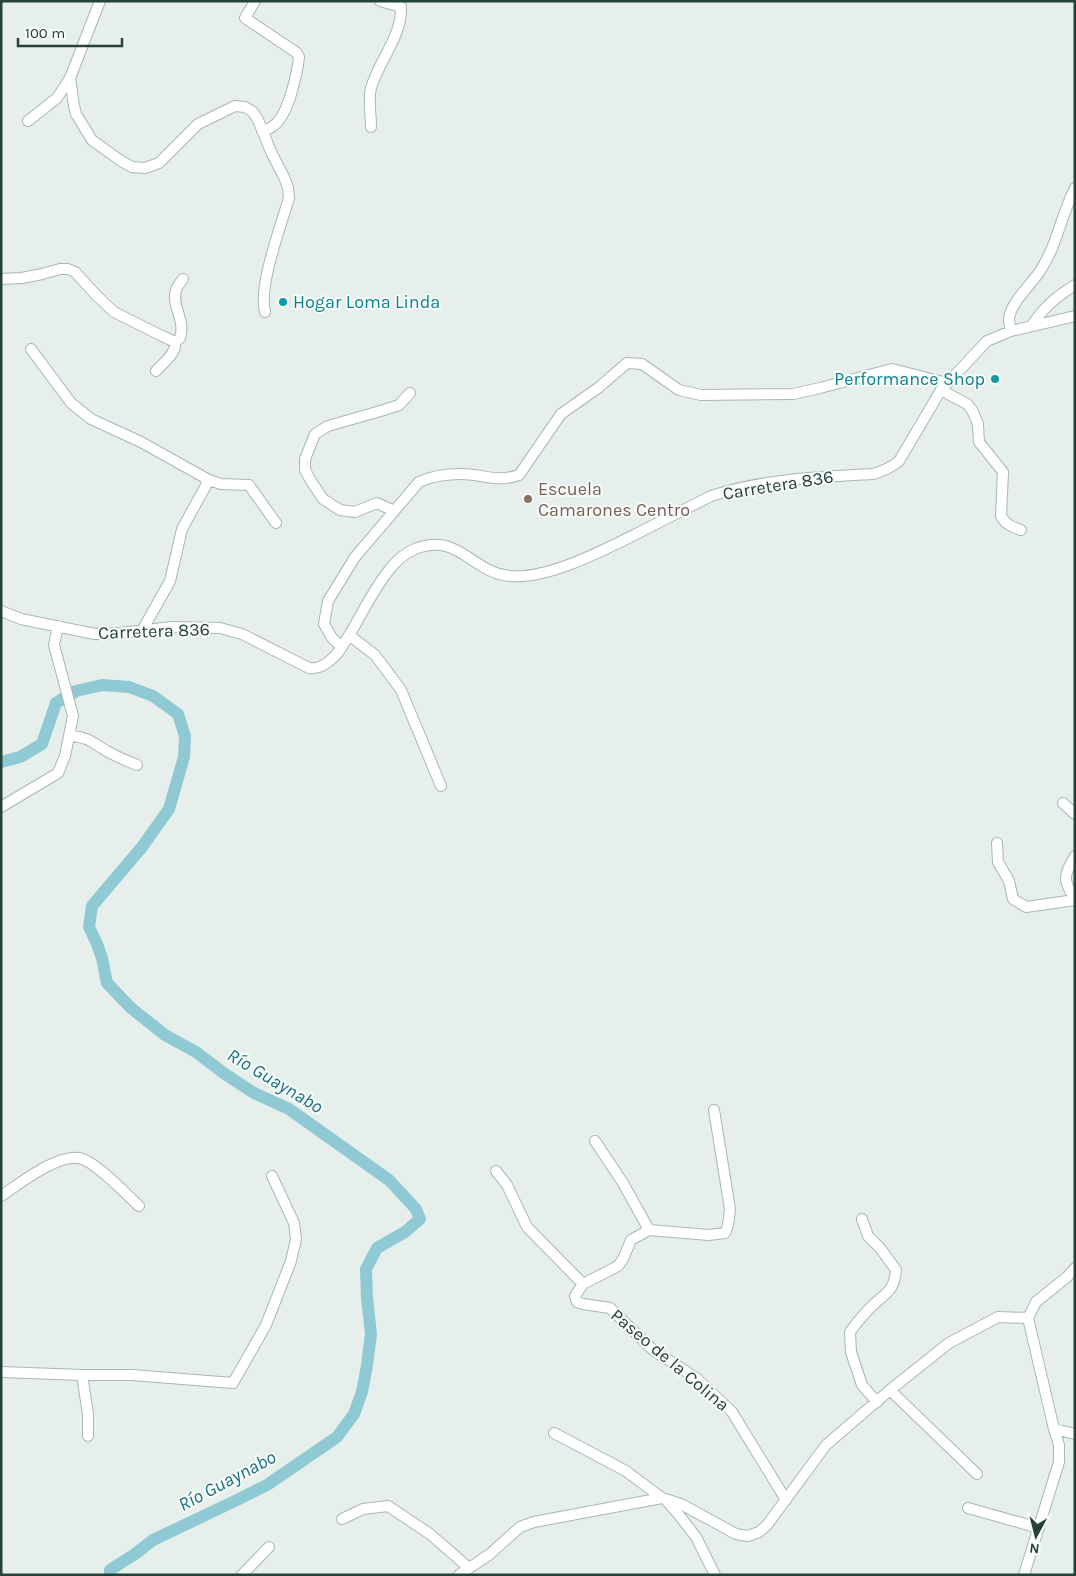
<svg xmlns="http://www.w3.org/2000/svg" width="1076" height="1576" font-family="Karla,sans-serif">
<style>
.lines{fill:none;stroke-linecap:round;stroke-linejoin:round}
.river{stroke:#8ec9d4;stroke-width:12}
.minor-casing{stroke:#a8b8b2;stroke-width:12}
.minor{stroke:#fff;stroke-width:10}
.culture-dot{fill:#0f9aa8;stroke:#f7fbf9;stroke-width:2}
.education-dot{fill:#8d6e63;stroke:#f7fbf9;stroke-width:2}
.labels{text-anchor:middle;dominant-baseline:central;stroke-width:4;stroke-linejoin:round;paint-order:stroke}
.culture-label{font-size:18px;fill:#0d838f;stroke:#f7fbf9;text-anchor:start}
.street-label{font-size:18px;fill:#24423a;stroke:#f7fbf9}
.education-label{font-size:18px;fill:#785e54;stroke:#f7fbf9;text-anchor:start}
.water-label{font-size:19px;font-style:italic;fill:#1c6f80;stroke:#f7fbf9}
</style>
<rect width="100%" height="100%" fill="#e6efeb"/>
<g class="lines">
<path class="river" d="M1 762 20 757 42 744 56 703 76 691 102 685 129 687 153 696 178 714 185 736 184 757 169 809 142 847 92 906 89 927 97 944 102 958 107 983 131 1008 165 1035 196 1052 225 1074 254 1093 289 1109 389 1180 416 1209 420 1219 405 1232 377 1248 366 1269 367 1298 371 1334 367 1365 362 1392 354 1414 337 1437 267 1485 237 1500 153 1540 135 1554 110 1570V1575"/>
<g class="minor-casing">
<path id="minor" d="M100 1 70 78 74 106 76 114 92 140 121 161 132 167 145 168 159 163 198 124 235 106 245 107 253 112 258 120 272 154 284 177 288 188 289 198C281 225 258 287 265 312
M255 1 245 18 297 53 299 57C297 74 288 117 273 126 270 129 265 130 262 131
M28 121 57 98 70 78
M371 127C371 115 368 99 371 88 379 60 402 37 401 7L380 1
M1 279 22 278 42 274 60 269H68L75 272 97 296 114 312 156 333 175 342C177 353 163 363 156 371
M1032 325C1044 307 1056 297 1075 285
M1011 331C1010 327 1009 323 1009 319 1010 303 1032 284 1040 271 1057 246 1061 215 1075 188
M175 342 180 338C186 320 171 306 176 290 177 286 181 282 183 279
M31 349 71 403 91 419 141 442 209 480 221 484 249 485 276 523
M941 390 967 404 972 410 978 424 979 442 1003 472 1001 516C1006 525 1012 527 1021 530
M394 511 377 503 355 512 340 510 323 499 311 481 305 470V459L315 434 328 426 384 410 399 405 410 393
M1 611 21 619 95 634 120 633 172 627 220 628 242 634 309 668C319 670 328 663 335 656 341 650 345 641 350 634 362 613 374 589 389 570 396 561 405 553 415 549 459 532 471 572 509 576 549 580 608 548 644 530 666 519 689 507 711 496 763 479 819 477 873 474 883 471 891 468 899 461L941 390 987 341 1011 331 1075 316
M143 629 170 581 182 529 209 480
M349 635 375 655 401 690 441 786
M342 647 332 638 324 624 328 601 355 557 419 482C432 476 447 474 461 474 483 474 496 483 519 475L561 414 598 388 627 363 642 364 679 390 701 395 793 394 820 388 892 369 947 383
M70 736C89 737 92 743 107 751 117 757 127 761 137 765
M1063 803 1075 814
M1 807 58 773 65 756 73 716 54 645 58 626
M997 843 998 862 1009 881 1013 899 1026 907 1075 900
M1075 856C1064 874 1062 881 1075 898
M714 1110 730 1209C729 1218 729 1226 725 1233L709 1235 649 1230 631 1240 623 1259 618 1266 583 1284 575 1296 577 1302 583 1304 610 1308 653 1350 696 1378 732 1412 786 1500
M595 1141 623 1183 649 1230
M496 1171 507 1185 527 1227 583 1284
M1 1196C19 1184 57 1154 79 1158 94 1160 127 1195 139 1206
M862 1219 868 1236 880 1248 896 1270C894 1291 887 1292 873 1305 865 1313 857 1322 850 1332L851 1352 862 1385 877 1402
M1 1372 82 1375H132L233 1383 266 1325 291 1261 296 1239 294 1223 272 1176
M82 1375 88 1414V1436
M890 1390 977 1474
M1054 1429 1075 1434
M554 1433 626 1471 662 1498 681 1504 736 1534 748 1536 759 1532 767 1525 826 1445 890 1390 949 1343 998 1317 1028 1318
M665 1499 679 1515 696 1537 715 1575
M968 1508 1039 1528
M342 1519 363 1509 388 1506 430 1534 469 1568
M242 1575 269 1547
M459 1575 490 1554 520 1527 534 1522 662 1498
M1024 1575 1059 1462V1445L1054 1429 1028 1318 1036 1302 1067 1277 1075 1268"/>
</g>
<use href="#minor" class="minor"/>
</g>
<g class="culture-dot">
<circle cx="283" cy="302" r="5"/>
<circle cx="995" cy="379" r="5"/>
</g>
<circle class="education-dot" cx="528" cy="499" r="5"/>
<g class="labels">
<g class="culture-label">
<text x="293" y="302">Hogar Loma Linda</text>
<text x="985" y="379" text-anchor="end">Performance Shop</text>
</g>
<g class="street-label">
<text transform="translate(778 485) rotate(-9)">Carretera 836</text>
<text transform="translate(154 631) rotate(-2)">Carretera 836</text>
<text transform="translate(670 1360) rotate(40)">Paseo de la Colina</text>
</g>
<g class="education-label">
<text x="538" y="489">Escuela<tspan x="538" dy="21">Camarones Centro</tspan></text>
</g>
<g class="water-label">
<text transform="translate(275 1081) rotate(31)">Río Guaynabo</text>
<text transform="translate(227 1481) rotate(-28)">Río Guaynabo</text>
</g>
</g>
<rect width="1076" height="1576" fill="none" stroke="#24423a" stroke-width="5"/>
<g transform="translate(1036 1536) rotate(187)" stroke="#f7fbf9" stroke-width="4" paint-order="stroke">
<path d="M0-4L9 19L0 12L-9 19Z" fill="#24423a"/>
<text y="-8" font-size="14" font-weight="bold" text-anchor="middle" fill="#24423a">N</text>
</g>
<path d="M18 38v8h104v-8" fill="none" stroke="#24423a" stroke-width="2.5"/>
<text x="25" y="38" font-size="15" fill="#24423a" stroke="#f7fbf9" stroke-width="4" paint-order="stroke">100 m</text>
</svg>
